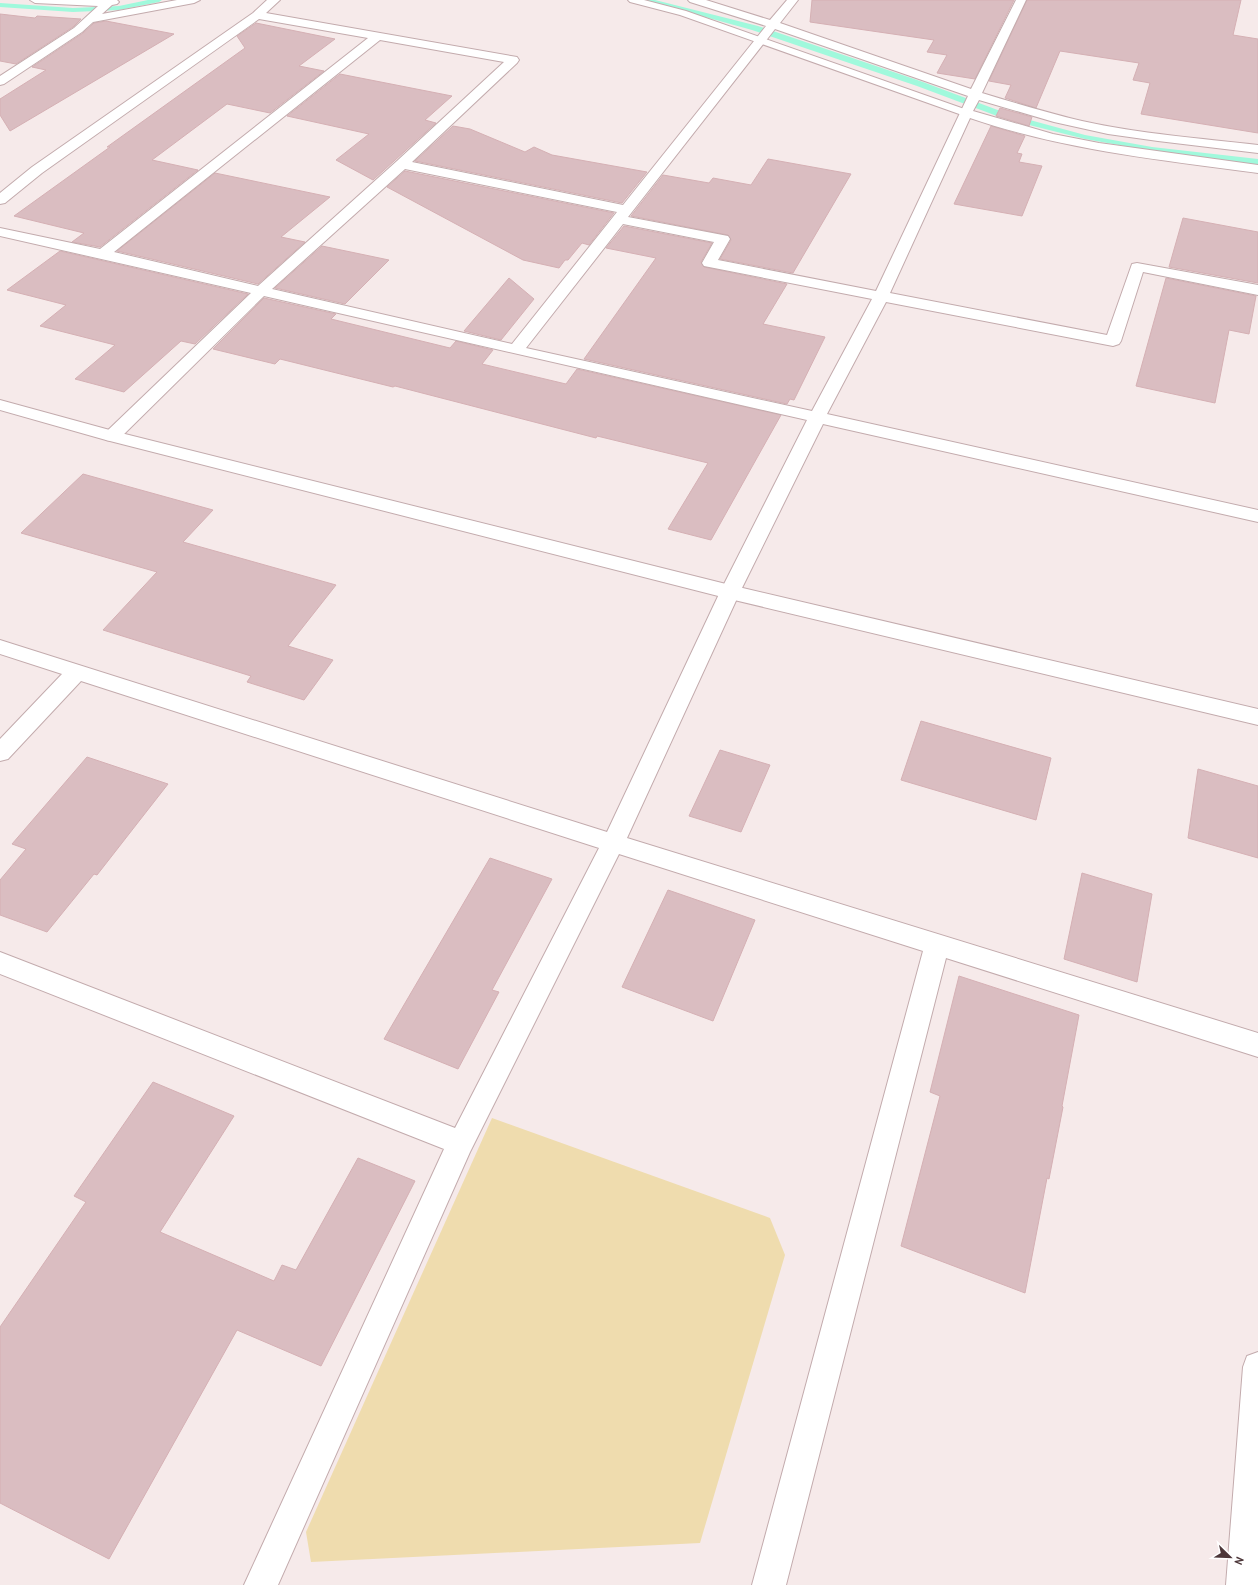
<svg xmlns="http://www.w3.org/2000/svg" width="1258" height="1585" font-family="'PT Sans',sans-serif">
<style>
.green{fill:#efdcae}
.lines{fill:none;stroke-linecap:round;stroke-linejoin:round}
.stream{fill:#a0f9dc;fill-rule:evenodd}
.building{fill:#dabdc1;stroke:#d5b0b4}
.service-casing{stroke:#c3abad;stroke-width:2}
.minor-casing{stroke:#c3abad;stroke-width:2}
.tertiary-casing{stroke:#c3abad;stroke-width:2}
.service{fill:#fff;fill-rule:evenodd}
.minor{fill:#fff;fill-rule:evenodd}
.tertiary{fill:#fff;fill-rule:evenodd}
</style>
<rect width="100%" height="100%" fill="#f6eaea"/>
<path class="green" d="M492 1118 770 1218 785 1255 700 1543 311 1562 306 1532Z"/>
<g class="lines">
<path class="stream" d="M148 0H162L159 2 119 10 73 12 0 7V3L73 8 119 6Z
M644 0H655L758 26 923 82 1011 115 1085 135 1152 147 1258 159V165L1152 151 1085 139 1005 119 917 86 752 30Z"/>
</g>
<path class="building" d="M812 0H1014L975 79 937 73 947 55 927 52 934 40 810 22Z
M1027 0H1241L1233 35 1258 39V133L1141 114 1150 83 1133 80 1139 63 1060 51 1036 108 1005 98 1011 85 989 81Z
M0 14 35 18 37 16 81 19 73 27 16 64 0 61Z
M106 21 174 34 10 131 0 115V99L46 70 32 67 83 33 94 23Z
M256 23 335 39 299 66 324 71 270 113 227 104 152 160 198 170 100 247 72 242 84 233 14 216 110 147H107L245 48 237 36Z
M340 74 452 96 425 120 436 123 373 180 336 160 369 134 287 116Z
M1000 108 1032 117 1029 126 996 116Z
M453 126 470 129 525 152 534 147 552 155 647 172 622 203 415 161Z
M991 126 1025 136 1017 153 1022 154 1019 162 1042 166 1022 216 954 204Z
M768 159 851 174 793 273 720 259 731 240 728 235 631 216 663 175 709 183 713 178 751 185Z
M405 171 614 213 589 245 582 243 568 260H565L559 268 523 260 387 187Z
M215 173 330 197 281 237 305 242 258 284 117 251Z
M1183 218 1258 232V283L1169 267Z
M624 226 712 243 701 262 704 267 787 284 763 324 825 337 794 400 790 399 787 404 584 359 656 258 606 248Z
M322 246 389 260 345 304 275 288Z
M60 251 248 294 195 344 181 341 124 392 75 379 115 345 40 326 66 305 7 290Z
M509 278 534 299 501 340 464 331Z
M1166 278 1256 296 1249 334 1229 330 1215 403 1136 386Z
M264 298 336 314 331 319 450 348 456 341 493 350 482 364 566 384 577 369 781 415 711 540 668 529 708 463 597 436 596 438 395 386 393 387 280 359 275 364 213 349Z
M83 474 213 510 183 542 336 585 288 646 333 660 304 700 247 682 251 676 103 630 157 572 21 533Z
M921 721 1051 758 1036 820 901 780Z
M720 750 770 765 741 832 689 816Z
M87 757 168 784 97 875 94 874 47 932 0 915V880L26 849 12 844Z
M1198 769 1258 786V858L1188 838Z
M490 858 552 879 492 990 499 992 458 1069 384 1039Z
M1082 873 1152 894 1137 982 1064 959Z
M668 890 755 920 713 1021 622 987Z
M959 976 1079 1015 1062 1106 1063 1107 1049 1179 1047 1178 1025 1293 901 1246 940 1096 930 1092Z
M153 1082 234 1116 160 1232 274 1281 282 1265 296 1270 358 1158 415 1181 321 1366 237 1330 109 1559 0 1503V1327L86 1202 74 1196Z"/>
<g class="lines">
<g class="service-casing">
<path id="service" d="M628 0H644L686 11 970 111 971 113 966 116 962 115 680 15 630 2Z"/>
</g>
<g class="minor-casing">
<path id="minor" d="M30 0H117L119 2 117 4 112 5 102 14 177 0H200L194 3 93 22 82 32 4 84 0 85V76L74 28 98 6 35 3Z
M267 0H280L266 13 517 57 519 60 517 63 412 162 623 205 766 26 690 2 688 0H706L770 20 787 0H798L780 23 971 89 1016 0H1026L982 93C1015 103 1048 113 1082 121 1140 134 1199 138 1258 145V153L1158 141 1108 134 1054 122 979 100 973 111 1053 134 1099 143 1258 165V173C1161 160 1063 150 970 118L890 293 1107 335 1132 264 1137 263 1258 285V295L1143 272 1121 341 1119 344 1113 346 886 302 827 414 1258 510V522L823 424 740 592 627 838 1258 1033V1057L946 958 786 1585H752L923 951 619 854 470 1152 278 1585H244L444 1149 0 974V952L455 1128 599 848 81 681 8 759 0 761V739L62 674 0 654V640L607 832 720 592 807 420 264 296 118 440 112 441 106 440 103 436 106 432 251 293 0 236V228L100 249 368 38 259 19 42 173 5 203 0 204V193L32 167 253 13ZM775 29 968 96 876 291 718 260 730 239 728 236 628 217ZM380 40 504 62 397 161 258 286 114 252ZM405 169 617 212 512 344 272 289ZM623 224 714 242 702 263 704 266 872 299 812 411 526 348Z
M1258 1352V1585H1226L1243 1367 1247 1356Z"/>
</g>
<g class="tertiary-casing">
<path id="tertiary" d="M0 400 117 432 730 585 1258 709V725L730 599 106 440 0 410Z"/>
</g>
<use href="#service" class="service"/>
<use href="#minor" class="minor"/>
<use href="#tertiary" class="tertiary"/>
</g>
<g transform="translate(1230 1557) rotate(113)" stroke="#ffffff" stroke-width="3" paint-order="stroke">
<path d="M0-3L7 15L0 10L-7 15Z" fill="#4c3639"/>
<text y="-6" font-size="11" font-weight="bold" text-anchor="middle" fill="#4c3639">N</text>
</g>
</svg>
